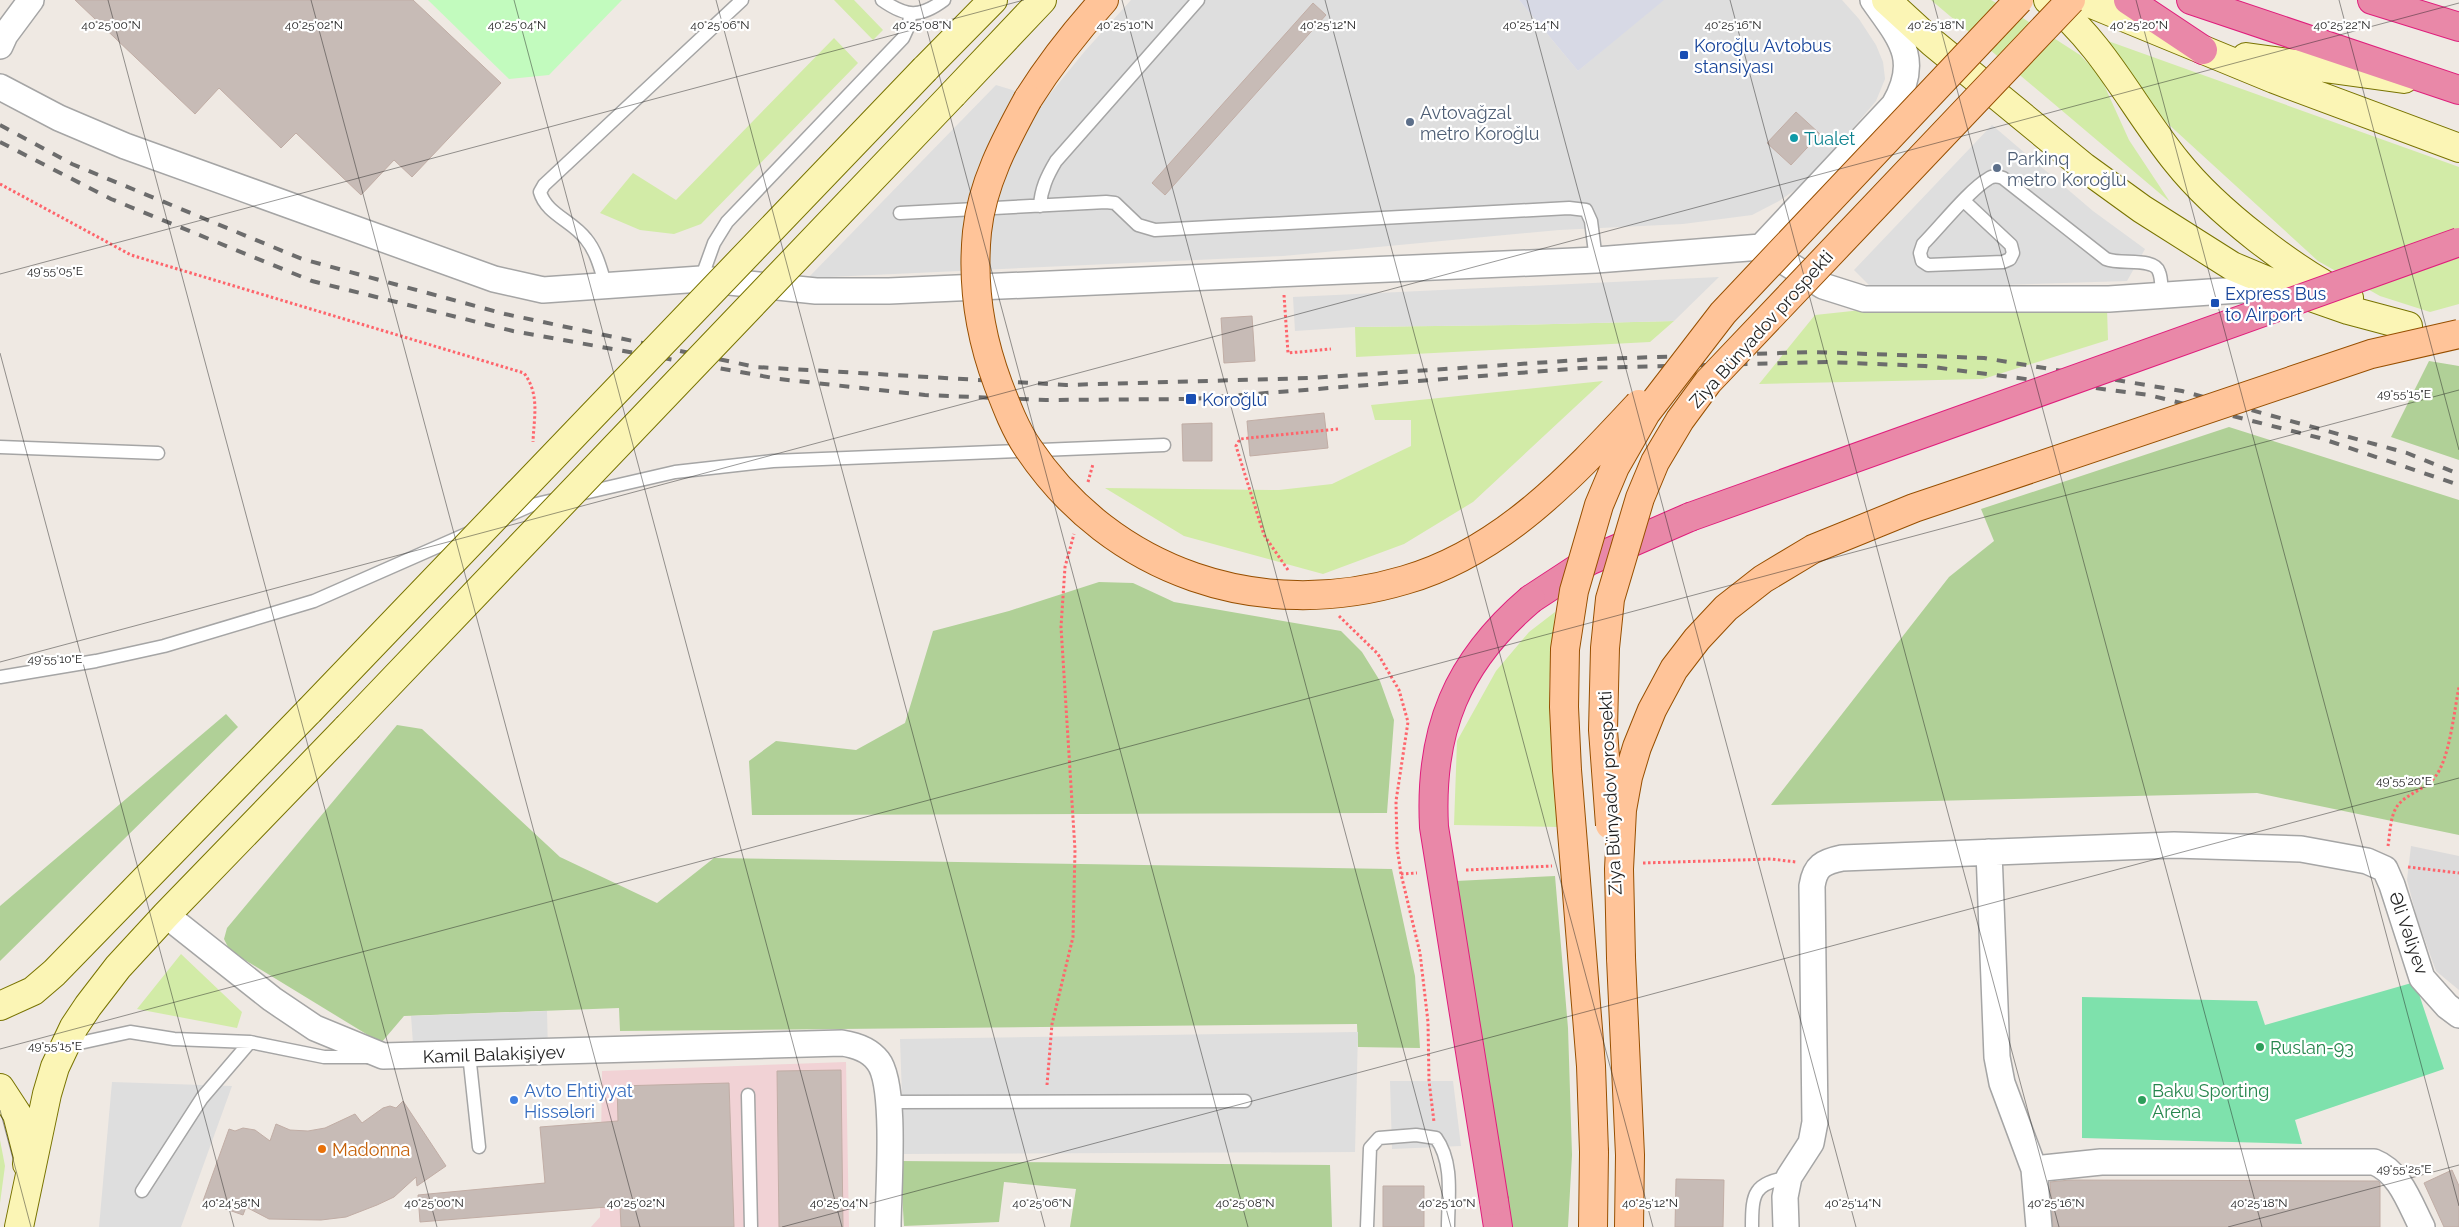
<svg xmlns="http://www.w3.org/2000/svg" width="2459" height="1227" font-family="Raleway,sans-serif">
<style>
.residential{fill:#dcdbdb}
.commercial{fill:#f1d2d5}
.grass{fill:#d2eba7}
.forest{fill:#b0d097}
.park{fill:#c2fbbe}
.pitch{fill:#7ee1ac}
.parking{fill:#dedede}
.plaza{fill:#d7d9e5}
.building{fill:#c7bbb6;stroke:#c1ada5}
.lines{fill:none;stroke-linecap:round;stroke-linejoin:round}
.lane-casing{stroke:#a5a5a5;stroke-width:15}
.street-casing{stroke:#a5a5a5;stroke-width:28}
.secondary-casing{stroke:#787301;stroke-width:30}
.primary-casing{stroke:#974f00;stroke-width:30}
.highway-casing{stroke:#df1e7c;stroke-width:30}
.path{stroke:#fe656c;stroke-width:3;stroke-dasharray:2.5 2.5;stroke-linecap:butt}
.lane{stroke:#fff;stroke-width:12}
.street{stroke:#fff;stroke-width:25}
.secondary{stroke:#fbf5b5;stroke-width:28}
.primary{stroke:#ffc499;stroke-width:28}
.highway{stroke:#e988a8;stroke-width:28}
.rail{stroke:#6c6c6c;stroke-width:4;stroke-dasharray:10 10;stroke-linecap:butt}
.secondary-bridge-casing{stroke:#787301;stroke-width:30;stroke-linecap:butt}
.primary-bridge-casing{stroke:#974f00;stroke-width:30;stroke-linecap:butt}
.highway-bridge-casing{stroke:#df1e7c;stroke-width:30;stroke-linecap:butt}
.secondary-bridge{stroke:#fbf5b5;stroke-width:28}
.primary-bridge{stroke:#ffc499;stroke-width:28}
.highway-bridge{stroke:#e988a8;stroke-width:28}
.ticks{fill:none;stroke:#1e1e1e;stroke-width:1;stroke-opacity:0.45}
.transit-dot{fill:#1a4fb4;stroke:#fff;stroke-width:2}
.service-dot{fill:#5c6f8a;stroke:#fff;stroke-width:2}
.culture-dot{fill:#0f9aa8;stroke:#fff;stroke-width:2}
.leisure-dot{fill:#2e9e5b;stroke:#fff;stroke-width:2}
.shop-dot{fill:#3f7fe0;stroke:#fff;stroke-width:2}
.food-dot{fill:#e8710a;stroke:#fff;stroke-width:2}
.labels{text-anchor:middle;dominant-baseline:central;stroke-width:4.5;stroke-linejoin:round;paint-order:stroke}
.transit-label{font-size:18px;fill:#164399;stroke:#fff;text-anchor:start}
.service-label{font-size:18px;fill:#4e5e75;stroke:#fff;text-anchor:start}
.culture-label{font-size:18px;fill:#0d838f;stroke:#fff;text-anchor:start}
.street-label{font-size:18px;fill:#1e1e1e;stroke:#fff}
.leisure-label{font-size:18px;fill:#27864d;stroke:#fff;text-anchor:start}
.shop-label{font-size:18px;fill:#366cbe;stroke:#fff;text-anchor:start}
.food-label{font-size:18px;fill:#c56008;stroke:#fff;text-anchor:start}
.ticks-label{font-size:12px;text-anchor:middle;fill:#1e1e1e;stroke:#fff;stroke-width:4.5;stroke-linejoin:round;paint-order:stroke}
</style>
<rect width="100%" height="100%" fill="#efe9e3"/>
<path class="residential" d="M2411 846 2459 856V990L2436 971 2417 918 2407 880Z"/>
<path class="commercial" d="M846 1062 849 1227H591L600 1217 602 1071Z"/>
<path class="grass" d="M834 0H854L883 30 873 40Z
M1931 0H1991L2018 15 2080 55 2100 76 2129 140 2170 202Z
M834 38 858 63 701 224 674 234 640 230 600 213 633 173 676 200Z
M2108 41 2459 167V304L2430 312 2380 296 2318 261 2166 122Z
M2107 308 2108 340 1983 379 1759 384 1815 315 1871 309Z
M1674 321 1650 342 1356 357 1355 327 1514 325Z
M1603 381 1473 502 1404 544 1323 574 1184 536 1105 488 1279 490 1332 484 1411 446V420H1375L1371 405Z
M1555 612 1549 687 1559 827 1454 825 1457 741 1496 671 1529 632Z
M181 954 242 1012 237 1028 137 1009Z
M0 1140 5 1166 0 1203Z"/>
<path class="forest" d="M2429 361 2459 366V460L2391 437Z
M2229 427 2459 500V835L2257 793 1771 805 1949 577 1994 541 1981 509Z
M1099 582 1133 583 1174 602 1341 631 1362 652 1380 681 1394 720 1387 813 752 815 749 761 776 741 856 750 905 723 933 631 1009 611Z
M226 714 238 727 0 961V906Z
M397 725 422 729 560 857 657 903 714 858 1392 869 1415 976 1420 1048 1358 1047 1357 1024 620 1031 619 1008 404 1016 381 1043 230 951 224 939 227 928Z
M1555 876 1568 1028 1572 1155 1568 1227H1512L1456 881Z
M900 1161 1330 1165 1332 1227H1070L1076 1189 1004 1182 999 1222 904 1226Z"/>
<path class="park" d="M428 0H622L549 75 509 79Z"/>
<path class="pitch" d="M2415 982 2444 1069 2295 1120 2302 1144 2082 1138V997L2257 1001 2265 1025Z"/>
<path class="parking" d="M1131 0H1519L1578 71 1662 0H1842L1859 19 1876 45 1883 62 1885 79 1876 101 1808 181 1779 201 1752 215 1683 224 1559 230 1283 256 808 278 996 85 1045 100 1085 51Z
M1992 125 2093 211 2145 249 2127 281 1873 289 1854 270Z
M1719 277 1674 321 1514 325 1355 327 1295 331 1293 297Z
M547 1011 548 1052 414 1057 411 1016Z
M1358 1032 1355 1152 904 1154 900 1039Z
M1390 1081H1453L1461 1146 1392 1149Z
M112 1082 232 1086 181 1227H99Z"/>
<path class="plaza" d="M1519 0H1664L1578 71Z"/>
<path class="building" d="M75 0H413L501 83 412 177 394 160 361 195 296 133 281 148 219 88 195 114Z
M1313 3 1326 15 1165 195 1152 183Z
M1796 112 1820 134 1791 165 1767 143Z
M1252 316 1255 361 1224 363 1221 318Z
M1324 413 1328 448 1250 456 1247 421Z
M1212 423V461H1183L1182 424Z
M841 1070 843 1227H779L777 1071Z
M729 1083 734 1227H621L620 1206 420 1222 418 1195 545 1183 540 1127 618 1121 617 1086Z
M403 1101 446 1166 417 1186 416 1177 394 1197 377 1205 346 1217 321 1220 269 1219 246 1207 243 1215 203 1201 229 1129 235 1131 243 1128 255 1130 270 1141 276 1124 290 1130 308 1131 325 1128 355 1114 362 1123 383 1108 390 1106 396 1108Z
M2452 1170 2459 1186V1227H2444L2424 1183Z
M1676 1179 1724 1180 1723 1227H1675Z
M2070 1180 2378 1181 2380 1183V1227H2053L2050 1182Z
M1383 1186H1424V1227H1383Z"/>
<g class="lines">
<g class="lane-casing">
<path id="lane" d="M882 0C906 17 920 18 944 0
M1964 201 2011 245 2013 253 2010 259 2003 262 1928 265 1922 261 1920 253 1923 244C1940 227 1969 190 1988 179 1993 175 1998 176 2003 178L2106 259C2120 265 2155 257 2159 272 2162 279 2161 288 2162 295
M1040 206C1041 189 1047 176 1056 161L1198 0
M900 213 1106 202 1115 203 1138 225 1155 230 1569 208 1586 210 1591 221 1596 260
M701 279 714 243 727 222 903 38 909 25 910 14
M606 286C601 271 597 252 586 239 573 221 546 214 540 192L544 185 742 0
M0 447 158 453
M507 516 532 505 675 472 773 461 1164 445
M0 677 96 661 164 646 314 601 471 532
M66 1046 130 1032 174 1039 250 1042 324 1057H368
M469 1054 479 1147
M748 1095 751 1227
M890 1102 1245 1101
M142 1191 202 1098 250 1042
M1367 1227 1370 1148 1379 1138 1416 1135 1436 1138C1454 1163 1448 1198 1448 1227
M1752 1227C1752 1192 1754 1184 1789 1177"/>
</g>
<g class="street-casing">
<path id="street" d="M0 46 5 35 31 0
M0 87 59 118 125 146 494 279 543 290 701 279 816 291H889L1596 260 1761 247 1823 286 1864 299H2109L2282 287
M1761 247 1894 105C1921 59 1900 38 1873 0
M1989 852 1997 1057 2002 1083 2034 1169 2039 1227
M166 915 272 999 315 1028 383 1056 842 1043C855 1045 869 1049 878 1061 897 1085 888 1192 888 1227
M2034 1169 2101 1162H2374C2400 1172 2410 1204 2422 1227
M1786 1227 1785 1197 1789 1177 1811 1143 1815 1122 1812 886C1815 866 1823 862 1842 858L2174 845 2301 849 2367 861 2385 869 2392 885 2422 978 2447 1006 2459 1015"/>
</g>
<g class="secondary-casing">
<path id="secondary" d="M1886 0 1933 43 2084 167 2142 209 2232 266 2282 287 2348 310 2408 326
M2048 0C2104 44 2133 108 2177 162 2216 211 2293 270 2349 298
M2082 0 2274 79 2459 148
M2246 57 2404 79
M925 69 993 0
M953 94 1042 0
M0 1006 33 991 54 973 309 711
M0 1088 17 1114 28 1157 27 1164
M19 1227 47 1094 55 1067 74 1027 88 1006 118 967 166 915 347 728"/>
</g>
<g class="primary-casing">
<path id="primary" d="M1028 99C1050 64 1076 31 1104 0
M1621 958 1630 1155 1629 1227
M1593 1227 1594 1152"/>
</g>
<g class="highway-casing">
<path id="highway" d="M2128 0 2203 50
M2191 0 2459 90
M2372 0 2459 27
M1531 599 1589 561 1690 517
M1494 1201 1498 1227"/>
</g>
<path class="path" d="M0 184 131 255 524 373C540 395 534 416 533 442
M1284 295 1288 353 1331 349
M1088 482 1093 464
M1288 570 1264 535 1236 446 1240 439 1338 429
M1339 616 1378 654 1399 690 1408 722 1396 801 1397 847 1401 874 1420 953 1428 1022 1429 1081 1434 1122
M2388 846C2390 834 2390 815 2398 805 2408 793 2426 789 2435 777 2450 758 2454 711 2459 687
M1643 863 1771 859 1796 862
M2408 867 2459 873
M1466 870 1552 866
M1401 874 1417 873
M1047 1085 1052 1024 1073 937 1075 850 1061 627 1065 567 1074 534"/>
<use href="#lane" class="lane"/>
<use href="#street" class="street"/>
<use href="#secondary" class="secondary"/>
<use href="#primary" class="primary"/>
<use href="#highway" class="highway"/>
<path class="rail" d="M0 125 72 164 302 259 505 314 756 367 1066 385 1310 378 1595 359 1813 352 1984 358 2182 391 2407 453 2459 474
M0 142 111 199 312 281 513 331 779 379 925 395 1046 400 1191 399 1582 368 1827 362 1925 366 2149 395 2320 438 2459 485"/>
<g class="secondary-bridge-casing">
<path id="secondary-bridge" d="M309 711 925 69
M347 728 953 94"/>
</g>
<g class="primary-bridge-casing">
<path id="primary-bridge" d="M1028 99C1005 141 982 184 977 232 972 283 980 336 998 384 1006 405 1015 429 1028 448 1112 573 1261 623 1405 580 1502 552 1572 476 1639 404
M1610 825 1603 730 1605 648 1610 599 1640 498 1655 462 1680 420 1708 382 2071 0
M1621 958 1619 869 1622 810 1628 777 1637 747 1652 710 1674 669 1697 639 1726 608 1763 579 1813 549 1914 508 2371 354 2459 334
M1594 1152 1591 1066 1567 770 1564 707 1565 649 1574 591 1599 505 1615 467 1646 413 1723 313 2019 0"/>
</g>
<g class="highway-bridge-casing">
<path id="highway-bridge" d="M1690 517 2459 242
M1494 1201 1434 827C1429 730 1457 662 1531 599"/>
</g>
<use href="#secondary-bridge" class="secondary-bridge"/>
<use href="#primary-bridge" class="primary-bridge"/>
<use href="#highway-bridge" class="highway-bridge"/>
</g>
<path class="ticks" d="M108 0 437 1227M311 0 640 1227M514 0 842 1227M716 0 1045 1227M919 0 1248 1227M1122 0 1451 1227M1325 0 1653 1227M1527 0 1856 1227M1730 0 2059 1227M1933 0 2262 1227M2136 0 2459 1206M2339 0 2459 450M0 274 1024 0M0 353 234 1227M0 662 2459 3M0 1049 2459 390M0 1110 31 1227M782 1227 2459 778M2228 1227 2459 1165"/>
<g class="transit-dot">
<rect x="1679" y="50" width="10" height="10" rx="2.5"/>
<rect x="2210" y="298" width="10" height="10" rx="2.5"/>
<rect x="1185" y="393" width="12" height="12" rx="2.5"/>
</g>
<g class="service-dot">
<circle cx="1410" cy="122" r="5"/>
<circle cx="1997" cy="168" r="5"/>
</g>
<circle class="culture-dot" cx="1794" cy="138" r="5"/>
<g class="leisure-dot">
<circle cx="2260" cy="1047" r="5"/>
<circle cx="2142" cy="1100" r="5"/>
</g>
<circle class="shop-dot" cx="514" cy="1100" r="5"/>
<circle class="food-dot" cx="322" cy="1149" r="5"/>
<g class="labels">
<g class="transit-label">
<text x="1694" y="45">Koroğlu Avtobus<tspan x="1694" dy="21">stansiyası</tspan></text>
<text x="2225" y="293">Express Bus<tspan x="2225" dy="21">to Airport</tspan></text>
<text x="1202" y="399">Koroğlu</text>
</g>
<g class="service-label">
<text x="1420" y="112">Avtovağzal<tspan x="1420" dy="21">metro Koroğlu</tspan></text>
<text x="2007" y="158">Parkinq<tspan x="2007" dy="21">metro Koroğlu</tspan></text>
</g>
<g class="culture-label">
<text x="1804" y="138">Tualet</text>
</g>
<g class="street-label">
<text transform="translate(1761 329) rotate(-48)">Ziya Bünyadov prospekti</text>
<text transform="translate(1610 793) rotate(-93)">Ziya Bünyadov prospekti</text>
<text transform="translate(2409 933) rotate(71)">Əli Vəliyev</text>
<text transform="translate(494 1054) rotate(-2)">Kamil Balakişiyev</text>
</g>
<g class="leisure-label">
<text x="2270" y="1047">Ruslan-93</text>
<text x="2152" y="1090">Baku Sporting<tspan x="2152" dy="21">Arena</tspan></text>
</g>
<g class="shop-label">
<text x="524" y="1090">Avto Ehtiyyat<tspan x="524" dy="21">Hissәlәri</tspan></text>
</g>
<g class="food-label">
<text x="332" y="1149">Madonna</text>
</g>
</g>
<g class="ticks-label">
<text x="111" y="29">40°25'00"N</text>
<text x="314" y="29">40°25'02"N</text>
<text x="517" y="29">40°25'04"N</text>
<text x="720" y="29">40°25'06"N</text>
<text x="922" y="29">40°25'08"N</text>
<text x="1125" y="29">40°25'10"N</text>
<text x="1328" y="29">40°25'12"N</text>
<text x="1733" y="29">40°25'16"N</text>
<text x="2139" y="29">40°25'20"N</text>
<text x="2342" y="29">40°25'22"N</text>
<text x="1531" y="29">40°25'14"N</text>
<text x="1936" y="29">40°25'18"N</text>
<text x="55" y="275">49°55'05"E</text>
<text x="2404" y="398">49°55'15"E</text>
<text x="55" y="663">49°55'10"E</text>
<text x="2404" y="785">49°55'20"E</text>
<text x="55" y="1050">49°55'15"E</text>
<text x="2404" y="1173">49°55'25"E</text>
<text x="231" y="1207">40°24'58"N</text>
<text x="434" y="1207">40°25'00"N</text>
<text x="636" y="1207">40°25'02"N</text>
<text x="839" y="1207">40°25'04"N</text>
<text x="1042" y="1207">40°25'06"N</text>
<text x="1245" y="1207">40°25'08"N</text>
<text x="1447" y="1207">40°25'10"N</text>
<text x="1650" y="1207">40°25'12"N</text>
<text x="1853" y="1207">40°25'14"N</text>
<text x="2056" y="1207">40°25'16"N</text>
<text x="2259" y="1207">40°25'18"N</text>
</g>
</svg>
